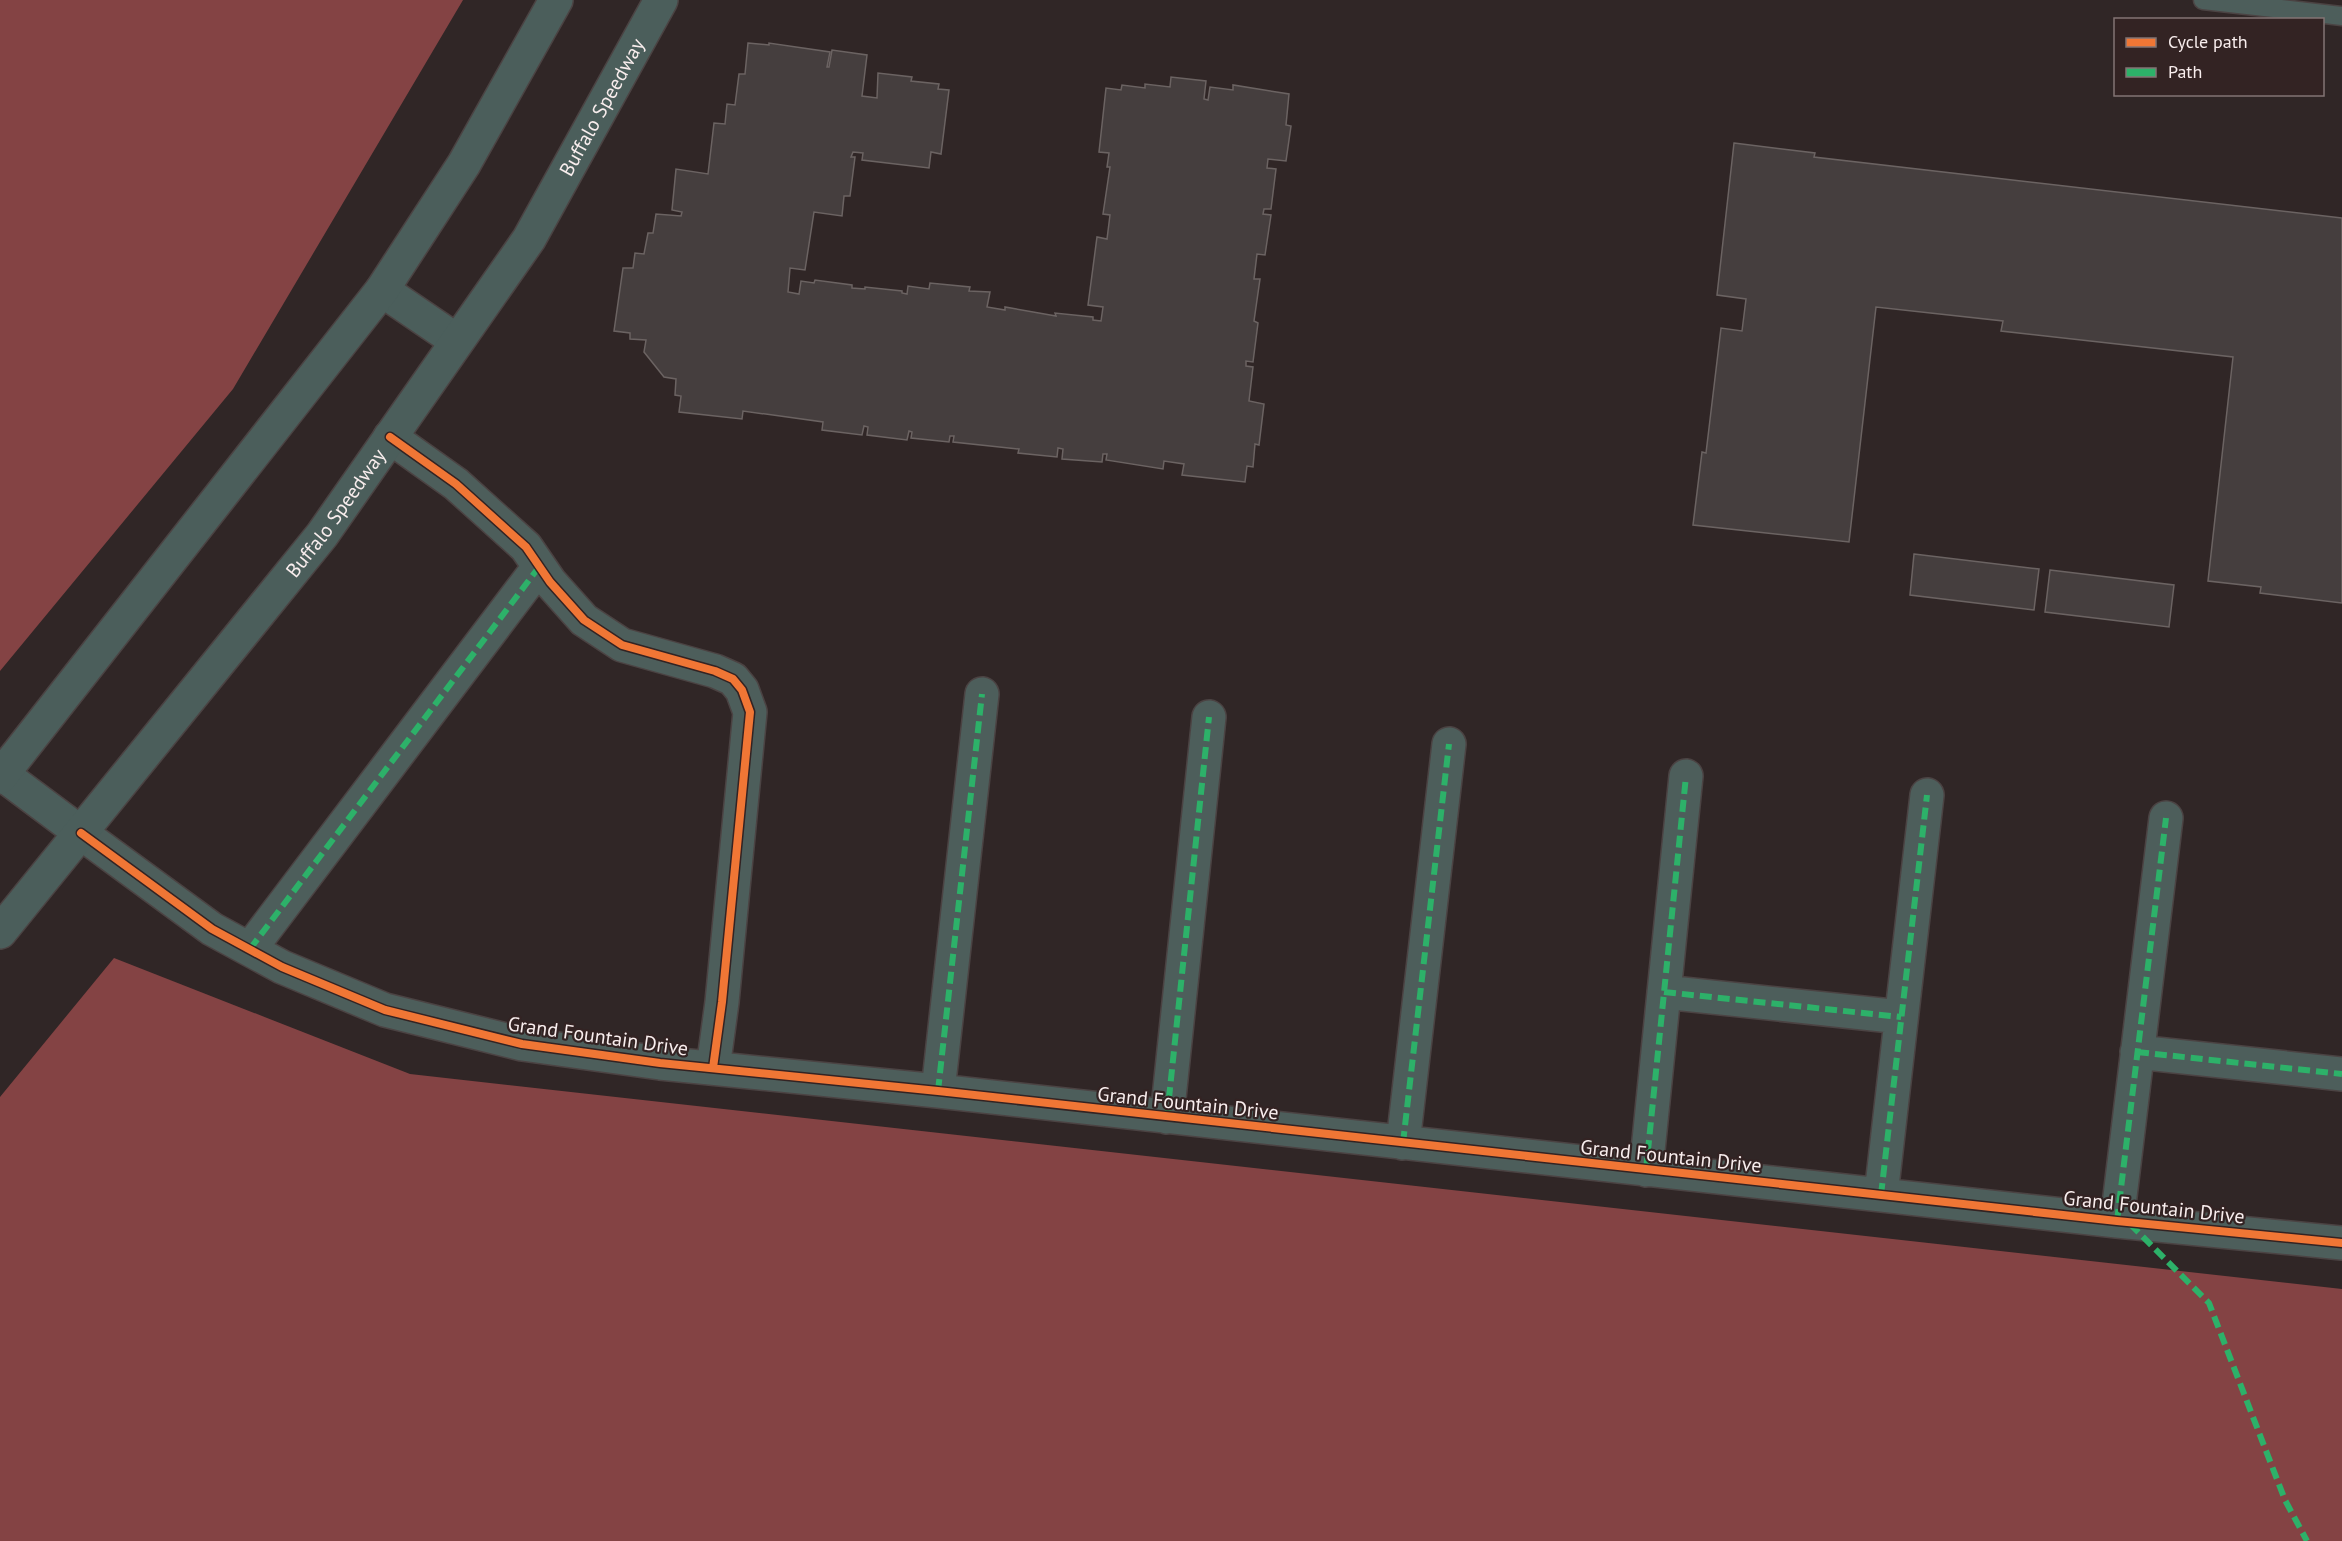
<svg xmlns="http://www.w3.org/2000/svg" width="2342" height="1541" font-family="'PT Sans',sans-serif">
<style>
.forest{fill:#844344}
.building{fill:#453e3e;stroke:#6b6362;stroke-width:1.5}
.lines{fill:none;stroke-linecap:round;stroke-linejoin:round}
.lane-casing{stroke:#4b4343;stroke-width:21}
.street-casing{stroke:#4b4343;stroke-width:36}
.secondary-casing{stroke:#4b4343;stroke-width:36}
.lane{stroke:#4d5e5b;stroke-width:18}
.street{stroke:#4d5e5b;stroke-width:33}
.secondary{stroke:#4b5e5b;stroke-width:33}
.quiet{stroke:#2db169;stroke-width:6;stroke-dasharray:12 6;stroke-linecap:butt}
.cycleway-casing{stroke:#332323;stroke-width:11}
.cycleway{stroke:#f07635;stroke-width:8}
.labels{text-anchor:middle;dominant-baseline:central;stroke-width:4.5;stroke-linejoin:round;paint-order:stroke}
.street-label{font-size:20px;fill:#f8eded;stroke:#332323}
</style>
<rect width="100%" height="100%" fill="#302626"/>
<path class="forest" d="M0 0H463L233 389 0 671Z
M114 958 410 1074 2342 1289V1541H0V1097Z"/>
<path class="building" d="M748 43 769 45V43L830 52 827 67H829L832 50 867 55 862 96 877 98 878 73 912 77 911 81 939 84 938 89 949 90 941 154 931 152 929 168 862 160 863 153 853 152 851 157H855L850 196H844L842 216 814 212 805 270 790 268 788 292 799 294 801 281 814 283 815 280 852 285V288L865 289V287L902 291V293L907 294 908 286 929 289 930 283 970 287 969 291 990 292 987 307 1005 310V307L1056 316 1055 313 1093 317V320L1101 321 1103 307 1088 305 1097 237 1107 239 1110 215 1103 214 1110 167H1107L1109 153 1099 152 1106 88 1121 90 1122 85 1145 88V84L1170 87 1171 77 1206 81 1204 99 1208 100 1210 87 1233 90V85L1289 94 1286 125 1291 126 1286 161 1268 159 1267 168 1276 169 1271 209H1264L1263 214 1271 215 1265 255 1257 254 1254 279H1260L1254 321 1258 323 1253 362 1246 361V366L1253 367 1249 401 1264 404 1259 445 1255 444 1253 467 1247 466 1245 482 1182 475 1184 464 1164 461 1163 469 1106 460 1107 454H1103L1102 462 1062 459 1063 449 1058 448 1057 457 1018 453 1019 449 953 442 954 436H950L949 442 911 438 912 432 909 431 907 440 867 435 868 427 864 426 862 435 822 430 823 422 743 411 742 419 679 412 681 396 675 395 676 379 664 377 644 352 646 340 630 339V333L614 331 623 268H633L635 253 644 254 648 233H653L656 214 681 216 682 212 672 210 676 169 708 174 714 123 725 124 727 104 735 105 739 74H745Z
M1734 143 1815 153 1814 157 2342 218V603L2260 593 2261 587 2208 581 2233 357 2001 331 2003 321 1876 307 1849 542 1693 525 1702 452 1706 453 1721 328 1742 331 1746 299 1717 295Z
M1914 554 2039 569 2034 610 1910 595Z
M2050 570 2174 585 2169 627 2045 612Z"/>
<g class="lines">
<g class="lane-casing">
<path id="lane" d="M2203 0 2342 16"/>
</g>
<g class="street-casing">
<path id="street" d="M390 437 456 484 526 547 550 582 584 620 622 645 715 671 733 679 742 690 750 712 722 1002 713 1068
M81 833 212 929 282 967 385 1010 522 1044 660 1063 938 1091 2117 1221 2342 1243
M250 949 539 567
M1664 992 1901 1017
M2137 1052 2342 1074
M938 1091 982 694
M1167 1117 1209 717
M1403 1143 1449 744
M1646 1170 1686 776
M1881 1195 1927 795
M2117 1221 2166 818"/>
</g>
<g class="secondary-casing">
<g id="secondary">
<path d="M382 290 457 341"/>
<path d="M2 774 81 833"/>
<path d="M0 777 382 290 464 164 556 0"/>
<path id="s1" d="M0 932 322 535 529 239 661 0"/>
</g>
</g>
<use href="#lane" class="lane"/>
<use href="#street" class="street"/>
<use href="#secondary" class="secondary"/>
<path class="quiet" d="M250 949 539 567
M1664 992 1901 1017
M2137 1052 2342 1074
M938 1091 982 694
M1167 1117 1209 717
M1403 1143 1449 744
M1646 1170 1686 776
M1881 1195 1927 795
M2117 1221 2166 818
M2130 1224 2209 1303 2285 1500 2307 1541"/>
<g class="cycleway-casing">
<path id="cycleway" d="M390 437 456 484 526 547 550 582 584 620 622 645 715 671 733 679 742 690 750 712 722 1002 713 1068
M81 833 212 929 282 967 385 1010 522 1044 660 1063 938 1091 2117 1221 2342 1243"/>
</g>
<use href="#cycleway" class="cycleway"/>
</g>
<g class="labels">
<g class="street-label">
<text stroke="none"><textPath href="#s1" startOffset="1023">Buffalo Speedway</textPath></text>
<text stroke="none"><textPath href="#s1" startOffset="537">Buffalo Speedway</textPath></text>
<text transform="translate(598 1036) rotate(8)">Grand Fountain Drive</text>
<text transform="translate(1188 1103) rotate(6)">Grand Fountain Drive</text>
<text transform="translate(1671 1156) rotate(6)">Grand Fountain Drive</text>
<text transform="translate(2154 1207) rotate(6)">Grand Fountain Drive</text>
</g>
</g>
<rect x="2114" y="18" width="210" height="78" fill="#332323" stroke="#827474" stroke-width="1.5"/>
<rect x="2126" y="38" width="30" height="9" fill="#f07635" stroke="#827474" stroke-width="1.5"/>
<text x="2168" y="48" font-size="18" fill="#f8eded">Cycle path</text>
<rect x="2126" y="68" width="30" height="9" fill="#2db169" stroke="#827474" stroke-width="1.5"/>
<text x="2168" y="78" font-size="18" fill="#f8eded">Path</text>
</svg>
